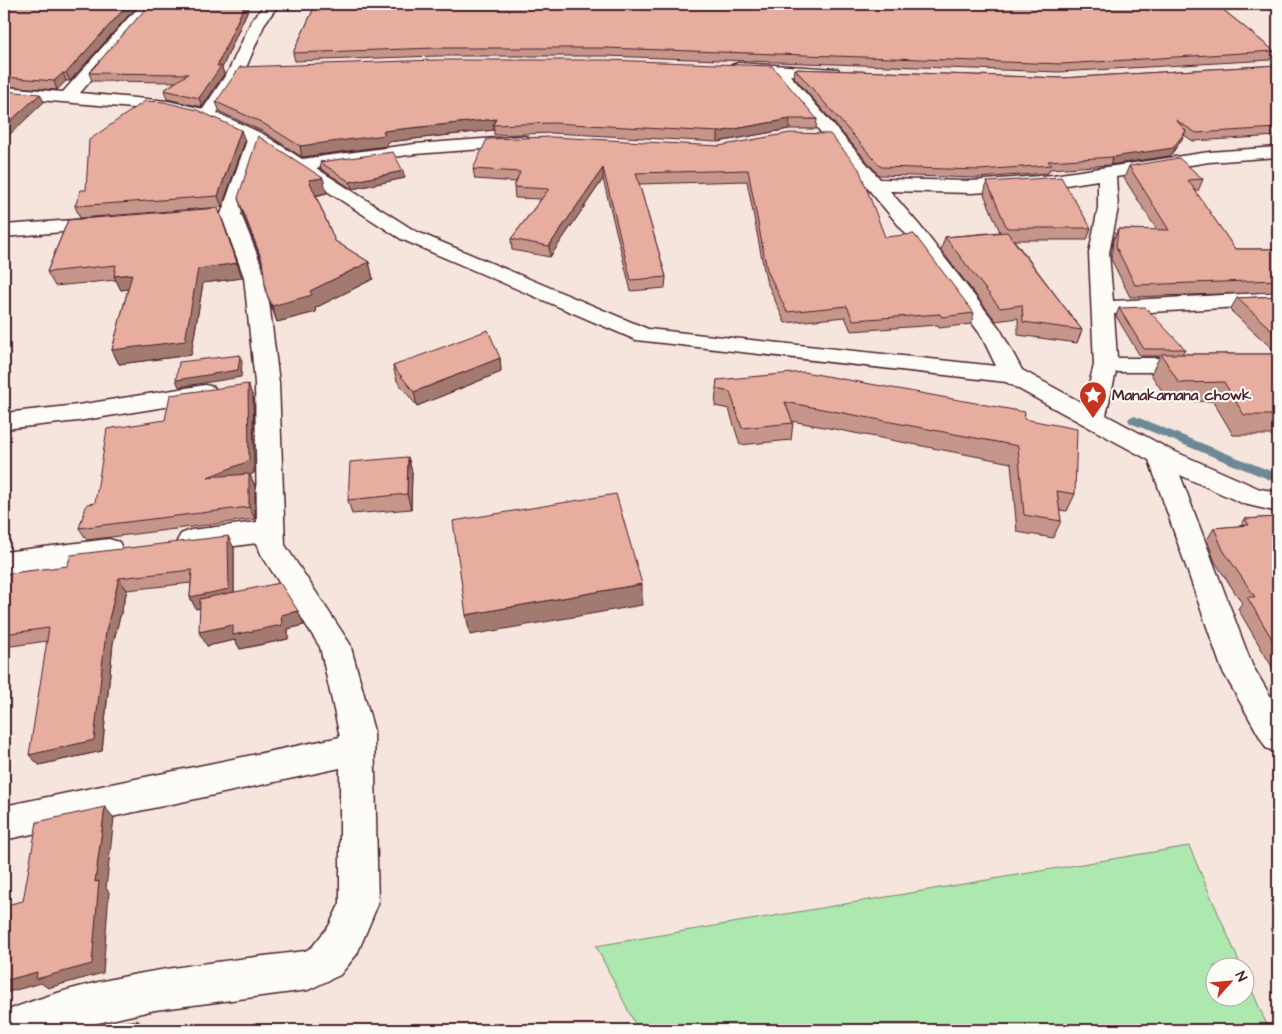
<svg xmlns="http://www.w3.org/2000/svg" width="1282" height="1034" font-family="'Architects Daughter',sans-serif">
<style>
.green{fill:#ade8ae;stroke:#7c846c}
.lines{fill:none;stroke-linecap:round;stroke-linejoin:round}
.stream{fill:#6c8a95;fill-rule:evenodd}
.minor-casing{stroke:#4a1f2b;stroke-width:3}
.minor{fill:#fdfcf7;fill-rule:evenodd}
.wall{fill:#c7968a;stroke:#4a1f2b}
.shaded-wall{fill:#a27a70;stroke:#4a1f2b}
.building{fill:#e7aea0;stroke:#4a1f2b}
.labels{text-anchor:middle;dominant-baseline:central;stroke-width:4;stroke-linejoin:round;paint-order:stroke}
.poi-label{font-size:15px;font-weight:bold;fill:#4a1f2b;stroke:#fdfcf7;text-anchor:start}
</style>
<rect width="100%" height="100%" fill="#f6e5dd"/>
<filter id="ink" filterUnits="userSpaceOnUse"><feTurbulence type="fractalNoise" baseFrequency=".02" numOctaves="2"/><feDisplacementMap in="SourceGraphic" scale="10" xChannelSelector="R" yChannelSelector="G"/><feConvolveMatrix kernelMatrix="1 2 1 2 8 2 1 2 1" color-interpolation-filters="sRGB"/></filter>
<g filter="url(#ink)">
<path class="green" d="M1189 846 1241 966H1214V996H1244L1245 974 1269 1030H638L596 946Z"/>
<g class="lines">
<path class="stream" d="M1134 416 1278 474V483L1130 423 1128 420 1130 417Z"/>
<g class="minor-casing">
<path id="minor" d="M143 4H158L139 23 80 93 168 101 203 109 229 70 251 22 265 4H279L265 23 245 70 217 113 263 134 302 159 415 144 522 136 528 137 531 141 528 145 522 146 415 154 316 168 415 231 648 329 996 366 981 335 906 234 772 74 732 71 730 68 732 65 738 63 838 69 840 72 838 75 832 77 790 75 880 179 972 181 1053 175 1209 152 1278 147V157L1209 162 1116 177 1118 208 1109 253 1113 301 1278 292V305L1114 314 1117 358H1192L1200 360 1204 365 1200 370 1192 372H1116L1106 415 1169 449 1260 489 1278 492V512L1244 504 1180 475 1252 665 1278 709V753L1266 748 1222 670 1149 460 1006 382 636 340 401 239 262 149 241 214 266 277 279 383 285 545 350 644 374 731 378 904 357 954 340 975 308 990 155 1010 67 1030H4V1012C100 972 203 964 305 951L312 947 329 926 340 903V768L4 840V806L340 737 320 647 261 554 257 543 191 552 181 548 177 541 181 534 191 530 257 522 255 383 244 277 221 214 247 140 201 119 168 111 4 97V87L63 92 129 17ZM1098 180V208L1089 253 1094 365 1084 404 1022 370 1000 329 920 226 890 191 972 193 1053 187Z
M102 218 109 220 112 224 109 228 4 237V225Z
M205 385 214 387 217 393 214 399 78 421 4 429V413L78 405Z
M109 539 119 542 123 550 119 558 109 561 4 574V552Z"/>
</g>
<use href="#minor" class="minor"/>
</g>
<path class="wall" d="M4 4 128 16 70 81H66L57 90 4 86Z
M150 4H263L262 5H250L222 68 224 74 202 107 167 99 164 90 176 82 92 81 89 73Z
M280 4H1216L1274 51 1270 60 1059 72 606 56H436L295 61 293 53 315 6 280 5Z
M1278 65V136L1193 141 1184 135 1182 139 1170 156 1110 165 1050 169 1048 173 977 178 879 175 794 77 795 69 1062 78Z
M216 102 817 119 816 129H789L718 142 553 133 494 135V130L387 142V146L302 157 264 132 220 112Z
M245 141 222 207 80 218 75 206 86 190Z
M719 146 885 237 974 313 971 324 939 328 938 325 851 331 845 317 785 323 766 280 747 181 639 184 666 277 665 288 631 291 603 179 550 257 512 250 511 239 541 199 515 198 514 187 516 182 475 179 473 169Z
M320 162 405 178 352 189 321 169Z
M1129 166 1203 179 1198 191H1195L1235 249H1278V292L1130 297 1111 259 1113 240 1118 229 1157 230 1124 178Z
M987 182 1091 228 1087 240H1014L1082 330 1077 343 1018 335V318L996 321 941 250 945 237 1000 232 984 194Z
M327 193 316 196 335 241 369 262 373 279 315 308 316 312 277 322 266 292 263 264 243 214 238 198Z
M68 220 242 278 203 283 191 355 119 364 112 350 128 289 121 290 116 280 55 286 47 272Z
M1278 296V435H1233L1213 401 1169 402 1151 374 1160 356H1140L1116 316 1119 308 1185 349 1182 354H1278L1230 310 1237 298Z
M500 358 501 372 417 406 397 381 393 366Z
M717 380 1024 419 1075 494 1067 511 1059 510 1061 521 1053 538 1017 532 1011 463 792 421 793 423 791 440 740 445 729 409 715 406Z
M253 397 254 473 250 475 255 486V519L87 540 79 528 95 503 165 420Z
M408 457 412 472 411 509 352 514 348 500Z
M1278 517V677L1238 609 1242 603 1215 562 1207 540 1214 528 1241 526 1245 519Z
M234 548V592L298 611 304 625 288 629V639L240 649 235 640 207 646 200 608 196 609 190 597 191 583 127 590 113 643 102 751 39 765 47 641 4 647V574Z"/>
<path class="shaded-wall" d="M129 4H141L128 16 70 81 66 73 125 8Z
M245 4H250V5L222 68 224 74 202 107 199 98 217 66Z
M63 73 66 81 57 90 54 81Z
M40 94 44 102 4 140V127Z
M496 119 493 125 494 130 387 142V146L302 157 300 146 383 131Z
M790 119 789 129 718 142V132Z
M241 130 245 141 222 207 218 196Z
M1186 131 1182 139 1170 156 1110 165 1113 157Z
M603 168V179L550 257 549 246Z
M403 171 405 178 352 189 350 182Z
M323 178 327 193 313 196 309 180Z
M369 262 373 279 315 308 316 312 277 322 272 306 310 291Z
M237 263 242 278 203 283 191 355 119 364 112 350 198 269Z
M132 274 138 288 121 290 114 276Z
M240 355 242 362 241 377 179 387 176 380Z
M500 358 501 372 417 406 414 392Z
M248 384 253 397 254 473 250 475 255 486V519L249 507 208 477Z
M408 457 412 472 411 509 407 494Z
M4 481 9 489 4 501Z
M228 536 234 548V601L196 609 190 597Z
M119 578 127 590 113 643 102 751 39 765 29 755 106 631Z
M642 584V605L470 635 466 615Z
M298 611 304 625 288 629V639L240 649 235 640 207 646 199 632Z
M105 807 114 818 106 888 109 892 103 973 48 988 41 983 5 993 4 992V981L95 882Z
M137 1020 148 1029V1030H135Z"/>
<path class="building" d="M4 4H129L125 8 66 73H63L54 81 4 77Z
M150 4H245L217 66H221L199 98 164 90 188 74 89 73Z
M316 4H1216L1274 51 1062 64 606 48H435L293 53Z
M435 60H606L772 66 817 119H790L718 132 552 123 493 125 496 119 383 131 385 135 300 146 261 122 216 102 240 67Z
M1278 65V128L1196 133 1176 120 1186 131 1173 148 1113 157 1048 161 1051 165 979 170 881 167 795 69 1062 78Z
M4 91 40 94 4 127Z
M145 101 164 102 197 110 241 130 218 196 75 206 81 190H86L89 140Z
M790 133 830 134 859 169 885 237 914 234 974 313 942 317 940 314 853 320 847 306 787 312 767 270 748 170 636 173 666 277 631 280 603 168 549 246 511 239 549 189 514 187 520 172 473 169 487 139 552 137 719 146Z
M258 136 323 178 309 180 335 241 369 262 310 291 312 295 272 306 266 292 262 260 238 198Z
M393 152 403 171 350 182 320 162Z
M1179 158 1203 179 1188 180 1235 249H1278V280L1135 285 1116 247 1118 229 1169 230 1129 166Z
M1061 177 1091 228H1007L987 182Z
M218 208 237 263 198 269 185 341 112 350 132 274 114 276 116 265 47 272 68 220Z
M1007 232 1082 330 1023 322 1022 305 1000 308 945 237Z
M1278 296V336L1237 298Z
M1145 307 1185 349H1144L1119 308Z
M488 330 500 358 414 392 393 366Z
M1161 354H1278V415H1244L1224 382 1179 383Z
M240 355 238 370 176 380 179 362Z
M804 372 1025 412 1024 419 1077 429 1075 494 1057 491 1061 521 1024 515 1018 446 785 402 793 423 742 428 730 392 716 389 717 380Z
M248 384 249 461 208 477 249 474V507L79 528 87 504 95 503 107 429 165 420 170 395Z
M408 457 407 494 348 500 350 462Z
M616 494 642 584 466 615 453 521Z
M1278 517V649L1247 597H1255L1223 550 1214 528 1249 525 1245 519Z
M228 536 229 589 190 597 192 570 119 578 106 631 94 740 29 755 49 628 4 634V574L67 566 71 555Z
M280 583 298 611 281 615 282 625 233 635V625L199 632 200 599Z
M105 807 95 882 99 881 92 964 36 979 37 972 4 981V919L6 905 23 901 37 822Z
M137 1020 135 1030H83Z"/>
</g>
<defs>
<g id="sight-pin" transform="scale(1.4375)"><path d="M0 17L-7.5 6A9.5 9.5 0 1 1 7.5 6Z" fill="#c8321e" stroke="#fdfcf7"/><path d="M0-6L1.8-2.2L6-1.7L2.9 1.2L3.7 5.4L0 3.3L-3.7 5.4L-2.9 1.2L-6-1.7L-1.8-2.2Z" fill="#fff"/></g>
</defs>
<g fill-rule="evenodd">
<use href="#sight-pin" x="1093" y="395"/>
</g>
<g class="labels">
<g class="poi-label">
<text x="1112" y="395">Manakamana chowk</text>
</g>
</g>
<rect width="1282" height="1034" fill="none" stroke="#fdfcf7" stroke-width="20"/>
<rect x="10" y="10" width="1262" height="1014" fill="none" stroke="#4a1f2b" stroke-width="2" filter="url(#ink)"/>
<g transform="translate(1230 982) rotate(63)"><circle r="24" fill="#fdfcf7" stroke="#b5a4a5"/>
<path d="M0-4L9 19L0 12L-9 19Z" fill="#c8321e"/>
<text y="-8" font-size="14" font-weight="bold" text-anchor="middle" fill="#4a1f2b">N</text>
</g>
</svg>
